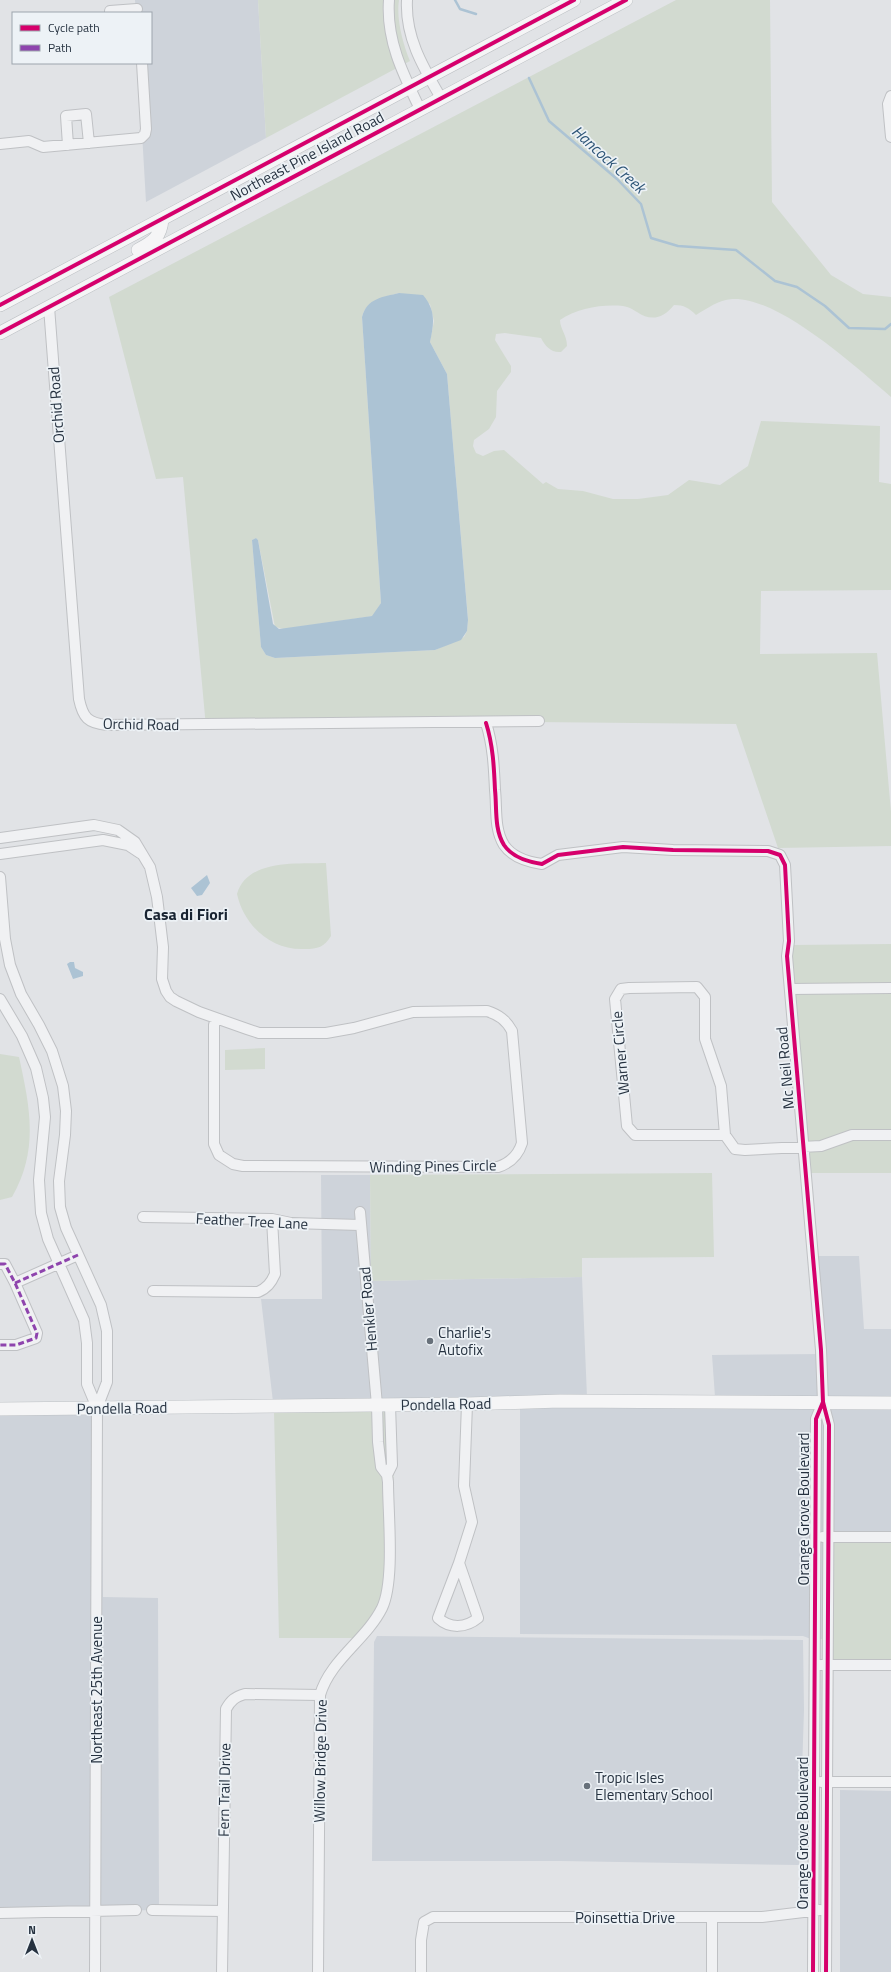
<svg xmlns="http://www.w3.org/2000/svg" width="891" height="1972" font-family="'Titillium Web',sans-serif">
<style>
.built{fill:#ced3da}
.green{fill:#d2dad0;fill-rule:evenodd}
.water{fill:#acc3d4}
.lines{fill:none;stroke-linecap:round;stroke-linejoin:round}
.stream{stroke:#acc3d4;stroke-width:2.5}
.minor-casing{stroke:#bfc1c4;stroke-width:12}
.major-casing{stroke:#bcc0c4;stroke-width:14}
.minor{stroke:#f0f1f3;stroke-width:10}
.major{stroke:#f5f5f6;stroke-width:13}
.quiet{stroke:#8e44ad;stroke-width:3;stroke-dasharray:6 3;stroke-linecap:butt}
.cycleway-casing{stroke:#edf2f6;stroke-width:6}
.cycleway{stroke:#d6006c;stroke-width:4}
.poi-dot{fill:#67707a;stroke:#edf2f6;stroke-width:1.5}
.labels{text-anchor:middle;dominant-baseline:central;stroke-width:3.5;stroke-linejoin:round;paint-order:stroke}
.street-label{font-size:15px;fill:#263240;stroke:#edf2f6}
.poi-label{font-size:15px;fill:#263240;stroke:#edf2f6;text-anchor:start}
.water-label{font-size:16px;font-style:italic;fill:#2d5577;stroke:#edf2f6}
.neighbourhood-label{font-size:16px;font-weight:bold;fill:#182331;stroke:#edf2f6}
</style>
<rect width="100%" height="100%" fill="#e1e3e6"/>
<path class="built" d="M135 0H258L266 138 146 202 138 63H151V13H136Z
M321 1175H370L371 1281 582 1277 587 1397 273 1402 261 1299H322Z
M817 1256H859L864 1329H891V1399L715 1397 712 1355 822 1354Z
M520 1407H817L811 1639 803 1636 520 1634Z
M828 1407H891V1538L832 1539Z
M101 1412 103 1597 158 1598 159 1910 99 1911Z
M0 1413H93L91 1907 0 1908Z
M822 1414 825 1426 824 1639H819V1420Z
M377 1636 803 1640 804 1710 799 1865 561 1861H372L374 1642Z
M840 1790 891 1791V1972H840Z"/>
<path class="green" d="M258 0H399C396 19 403 44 410 61L266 138Z
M676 0H770L772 202 831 275 863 294 891 297V397C856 367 778 296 732 299 718 300 708 308 696 315 689 308 684 305 674 305 664 318 651 322 637 312 632 309 629 307 623 306 603 304 577 308 560 320 560 329 567 335 567 346L561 352C551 353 545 346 541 338L505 333 496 334 495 340 511 366V372L497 391 496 417 489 429 474 440 473 446 476 453 483 456 494 451 504 450 543 484 546 482 558 489 583 491 613 499H638L668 495 689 480 720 485 748 466 761 421 880 426 879 482 891 484V590L761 591 760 654 877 653 891 812V846L778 848 736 724 534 722 206 727 183 477 156 479 109 297ZM399 293 430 304 434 321 430 342 447 374 468 619 467 631 464 637 435 650 275 658 266 655 261 647 252 540 256 538 258 540 275 627 284 629 373 616 381 603 362 317C366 300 384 297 399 293Z
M326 863 331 936C324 947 318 949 305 949 272 951 244 926 237 894 247 859 297 864 326 863Z
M891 944V1173H811L791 945Z
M265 1048V1069L225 1070V1050Z
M0 1054 19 1057C30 1107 39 1150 12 1197L0 1200Z
M712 1173 714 1257 582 1258V1277L371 1281 370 1175Z
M395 1409 392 1555 389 1594 360 1638H279L274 1411Z
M891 1538V1667L832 1668V1539Z"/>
<path class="water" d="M399 293 423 295C436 310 434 324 430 342L447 374 468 620 467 631 461 640 435 650 275 658 266 655 261 647 252 540 256 538 258 540 273 624 279 629 372 616 381 603 362 317C367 298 383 297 399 293Z
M207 875 210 883 202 895 197 896 191 888Z
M70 962H74L75 968 83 972V976L73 979 67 964Z"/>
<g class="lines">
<path class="stream" d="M455 0 460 9 476 14
M529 78 549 121 617 179 641 204 651 238 678 246 736 250 775 281 797 287 825 306 849 328 885 329 891 324"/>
<g class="minor-casing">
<path id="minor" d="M389 0C386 40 403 74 420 109
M407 0C405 37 423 67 441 98
M110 13V11L137 9
M891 96 888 104 891 137
M0 144 29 141 43 147 141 138 145 134 146 129 142 63
M68 145 66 116 86 114 89 143
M49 307 79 699C83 718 88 723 107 725L539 721
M486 723C493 745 494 767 495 790 497 808 494 829 504 845 512 857 528 862 542 864L558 855 623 847 673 850 768 851 780 855 785 865 789 941 787 956 821 1350 823 1402 829 1425 826 1972
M0 838 94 825 118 830 135 842 150 867 157 897 163 947 162 979 166 991 170 997 176 1001 199 1012 247 1029 259 1033H326L354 1028 413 1012 487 1011C499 1015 506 1020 512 1031L522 1143C518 1156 510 1163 498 1167L243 1166 233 1164 219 1155 214 1144V1025L216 1018
M0 854 103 840 128 845 140 853
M0 877 5 939 10 965 21 994 39 1025 52 1051 63 1086 66 1111 65 1135 59 1181 60 1207 66 1228 101 1305 107 1331V1382L97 1408 95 1972
M697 987 705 997V1039L721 1086 725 1135H635L627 1126 615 999 621 989 629 988Z
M790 989 891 988
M0 999 22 1036 36 1068 43 1098 45 1117 39 1180 41 1213 48 1239 84 1320 87 1343V1384L97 1408
M725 1135 735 1149 745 1150 821 1146 852 1135H891
M143 1217 272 1219 291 1223 360 1225
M0 1264H5L15 1283 37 1333 36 1338 16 1345H0
M15 1283 78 1255
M153 1291 258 1292C267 1288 271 1283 275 1274L272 1219
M387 1475 392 1465 390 1405
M823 1537H891
M459 1563 478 1618C466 1628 450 1629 438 1618L459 1563 472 1522 464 1486 467 1404
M821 1665H891
M821 1782H891
M152 1910 223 1911
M0 1913 136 1910
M222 1972 226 1709C231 1700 235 1697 245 1694L320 1695
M318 1972 320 1695C330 1660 366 1640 382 1608 395 1581 388 1514 388 1482L387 1475 381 1467 378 1442 377 1405 360 1212
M421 1972V1940L424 1922 433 1917H762L820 1910
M712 1972V1918
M813 1972 816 1419 823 1402"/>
</g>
<g class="major-casing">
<path id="major" d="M138 250C153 242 161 237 162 219
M0 305 574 0
M0 333 626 0
M0 1409 467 1404 560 1401 891 1403"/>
</g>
<use href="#minor" class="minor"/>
<use href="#major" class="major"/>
<path class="quiet" d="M0 1264H5L15 1283 37 1333 36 1338 16 1345H0
M15 1283 78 1255"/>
<g class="cycleway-casing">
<path id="cycleway" d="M0 305 574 0
M0 333 626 0
M486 723C493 745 494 767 495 790 497 808 494 829 504 845 512 857 528 862 542 864L558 855 623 847 673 850 768 851 780 855 785 865 789 941 787 956 821 1350 823 1402 829 1425 826 1972
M813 1972 816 1419 823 1402"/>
</g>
<use href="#cycleway" class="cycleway"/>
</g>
<g class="poi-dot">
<circle cx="430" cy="1341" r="4"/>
<circle cx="587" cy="1786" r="4"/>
</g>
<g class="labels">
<g class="street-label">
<text transform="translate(307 156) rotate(-28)">Northeast Pine Island Road</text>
<text transform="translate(56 405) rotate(-94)">Orchid Road</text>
<text transform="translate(141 724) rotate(1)">Orchid Road</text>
<text transform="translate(620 1053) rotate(-95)">Warner Circle</text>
<text transform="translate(785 1068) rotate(-95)">Mc Neil Road</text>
<text transform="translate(433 1166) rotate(-1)">Winding Pines Circle</text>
<text transform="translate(252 1221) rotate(3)">Feather Tree Lane</text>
<text transform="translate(368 1309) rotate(-95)">Henkler Road</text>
<text transform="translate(446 1404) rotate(-1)">Pondella Road</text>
<text transform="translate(122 1408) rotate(-1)">Pondella Road</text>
<text transform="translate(803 1509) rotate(-90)">Orange Grove Boulevard</text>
<text transform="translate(96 1690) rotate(-90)">Northeast 25th Avenue</text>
<text transform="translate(320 1761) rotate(-89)">Willow Bridge Drive</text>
<text transform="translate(224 1790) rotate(-89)">Fern Trail Drive</text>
<text transform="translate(802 1833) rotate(-90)">Orange Grove Boulevard</text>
<text x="625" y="1917">Poinsettia Drive</text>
</g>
<g class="poi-label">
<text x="438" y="1332">Charlie's<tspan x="438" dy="17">Autofix</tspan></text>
<text x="595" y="1777">Tropic Isles<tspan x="595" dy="17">Elementary School</tspan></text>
</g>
<g class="water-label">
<text transform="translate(609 159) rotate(42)">Hancock Creek</text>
</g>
<g class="neighbourhood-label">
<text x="186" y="914">Casa di Fiori</text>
</g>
</g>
<rect x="12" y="12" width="140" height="52" fill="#edf2f6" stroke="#9da5ad"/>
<rect x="20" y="25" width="20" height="6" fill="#d6006c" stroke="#9da5ad"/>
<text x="48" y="32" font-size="12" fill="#263240">Cycle path</text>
<rect x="20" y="45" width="20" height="6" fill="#8e44ad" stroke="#9da5ad"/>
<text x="48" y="52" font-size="12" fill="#263240">Path</text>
<g transform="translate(32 1940)" stroke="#edf2f6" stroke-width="3" paint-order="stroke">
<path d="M0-3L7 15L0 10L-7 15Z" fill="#263240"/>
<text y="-6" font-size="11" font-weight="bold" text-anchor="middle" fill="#263240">N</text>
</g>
</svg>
